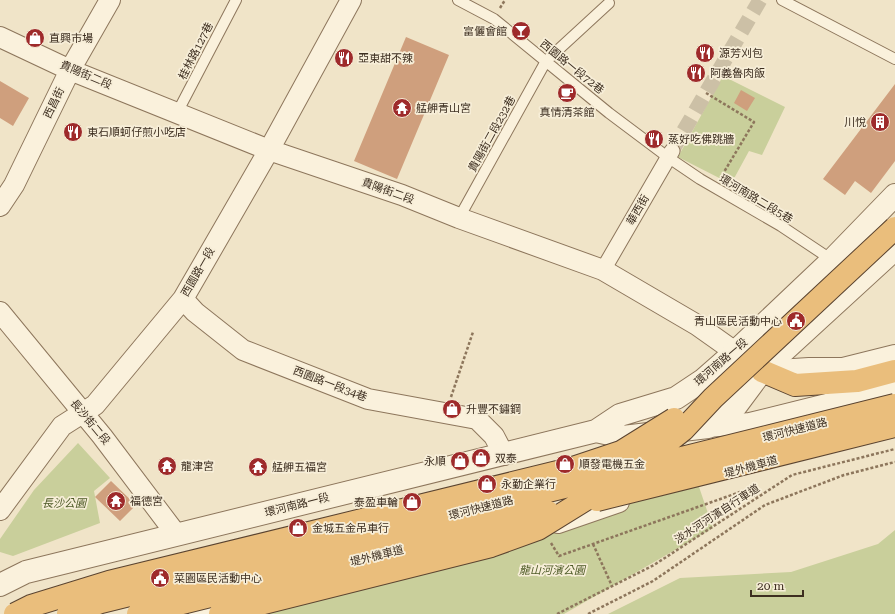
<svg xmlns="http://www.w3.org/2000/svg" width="895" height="614" font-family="'Roboto Serif','Noto Sans TC',serif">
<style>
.green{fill:#c9cf9b}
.building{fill:#cf9f7d}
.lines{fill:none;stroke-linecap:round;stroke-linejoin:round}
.pedestrian-tunnel{stroke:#ccc0a6;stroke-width:15;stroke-dasharray:15 8;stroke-linecap:butt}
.service-casing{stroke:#8d765c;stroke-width:12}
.pedestrian-casing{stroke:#8d765c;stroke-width:17}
.minor-casing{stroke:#8d765c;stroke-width:22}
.tertiary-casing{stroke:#8d765c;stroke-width:24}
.trunk-casing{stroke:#5b4430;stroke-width:24}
.path{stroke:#8d765c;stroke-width:2.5;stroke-dasharray:3 2;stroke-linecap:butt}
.service{stroke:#faf1dc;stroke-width:10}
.pedestrian{stroke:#faf1dc;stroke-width:15}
.minor{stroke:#faf1dc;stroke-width:20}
.tertiary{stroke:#faf1dc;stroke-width:22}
.trunk{stroke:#eabe7c;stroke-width:22}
.trunk-bridge-casing{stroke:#5b4430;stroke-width:24;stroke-linecap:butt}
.trunk-bridge{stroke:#eabe7c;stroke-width:22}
.labels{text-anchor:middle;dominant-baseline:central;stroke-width:3.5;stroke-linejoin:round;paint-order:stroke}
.poi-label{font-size:11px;fill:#3d2e20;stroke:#f7eed8;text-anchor:start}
.street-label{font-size:11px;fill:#3d2e20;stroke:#f7eed8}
.park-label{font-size:11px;font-style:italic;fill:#4d5a26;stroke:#f7eed8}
</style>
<rect width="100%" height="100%" fill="#f0e4c8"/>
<path class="green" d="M723 76 785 107 762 155 749 151 731 184 678 157Z
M78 443 110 478 94 491 100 523 13 556 0 552V539L34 490Z
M697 481 713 528 564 614H248Z
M895 530V614H608L680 578 791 572 878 544Z"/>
<path class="building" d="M406 37 449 55 397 179 354 161Z
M0 81 29 98 13 126 0 118Z
M895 84V161L871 193 855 181 845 195 823 179Z
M741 90 755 98 747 111 734 103Z
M111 481 136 505 120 521 95 497Z"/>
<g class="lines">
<path class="pedestrian-tunnel" d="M672 151 760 0"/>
<g class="service-casing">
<path id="service" d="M458 0 494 19 609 113 669 158 700 179 781 226 832 260
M782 0 895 59
M177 113 236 0
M459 218 546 61 609 3"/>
</g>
<g class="pedestrian-casing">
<path id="pedestrian" d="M603 270 672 151"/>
</g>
<g class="minor-casing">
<path id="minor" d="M0 37 70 70 269 150 402 195 459 218 603 270 697 325 762 371 809 368H843L895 355
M0 206 14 185 70 70 110 0
M183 299 195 312 243 350 368 399 477 419 494 436 504 455
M0 312 102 436 176 534
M708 427 750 423 895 387
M0 510 62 426 95 405 183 299 269 150 351 0
M558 523 619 502
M199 614 236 605"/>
</g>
<g class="tertiary-casing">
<path id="tertiary" d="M596 431 623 437 708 427 736 406 762 371 895 249
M0 585 26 572 596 431 620 415 676 398 703 380 736 351 832 260 895 195"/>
</g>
<g class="trunk-casing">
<path id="trunk" d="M762 371 795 385 857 381 895 371"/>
</g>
<path class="path" d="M500 8 505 0
M706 93 754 122 721 177
M451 397 473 332
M551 543 559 556 743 491 757 497
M593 544 612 586
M557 614 654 565 792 475 895 449
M588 614 653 581 765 505 844 475 895 462"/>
<use href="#service" class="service"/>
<use href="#pedestrian" class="pedestrian"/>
<use href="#minor" class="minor"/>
<use href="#tertiary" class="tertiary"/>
<use href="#trunk" class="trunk"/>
<g class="trunk-bridge-casing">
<path id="trunk-bridge" d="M597 500 895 426
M15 614 31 606 109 582 570 469 621 452 674 419
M68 614 101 602 895 405
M138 614 548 512
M220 614 491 546 538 529 630 472 683 430 713 398 895 228"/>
</g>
<use href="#trunk-bridge" class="trunk-bridge"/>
</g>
<defs>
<g id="bar-disc" transform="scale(1)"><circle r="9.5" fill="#9e2a2b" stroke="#f7eed8"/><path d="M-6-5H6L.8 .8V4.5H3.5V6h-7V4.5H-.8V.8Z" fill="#fff"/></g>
<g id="shop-disc" transform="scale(1)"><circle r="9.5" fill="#9e2a2b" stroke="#f7eed8"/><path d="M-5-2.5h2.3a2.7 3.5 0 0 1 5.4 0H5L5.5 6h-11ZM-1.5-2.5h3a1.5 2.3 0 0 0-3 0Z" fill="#fff"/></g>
<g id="restaurant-disc" transform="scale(1)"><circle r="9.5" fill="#9e2a2b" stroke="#f7eed8"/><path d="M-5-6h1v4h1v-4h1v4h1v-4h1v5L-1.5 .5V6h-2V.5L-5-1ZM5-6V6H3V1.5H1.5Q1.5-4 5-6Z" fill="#fff"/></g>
<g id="cafe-disc" transform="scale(1)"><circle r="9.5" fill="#9e2a2b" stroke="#f7eed8"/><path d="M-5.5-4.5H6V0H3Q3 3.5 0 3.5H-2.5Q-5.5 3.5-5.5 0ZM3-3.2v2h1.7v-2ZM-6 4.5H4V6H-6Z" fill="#fff"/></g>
<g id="temple-disc" transform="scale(1)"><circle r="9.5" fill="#9e2a2b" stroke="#f7eed8"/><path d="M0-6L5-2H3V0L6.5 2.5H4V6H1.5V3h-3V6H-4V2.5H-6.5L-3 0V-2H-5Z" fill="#fff"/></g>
<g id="building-disc" transform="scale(1)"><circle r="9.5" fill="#9e2a2b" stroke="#f7eed8"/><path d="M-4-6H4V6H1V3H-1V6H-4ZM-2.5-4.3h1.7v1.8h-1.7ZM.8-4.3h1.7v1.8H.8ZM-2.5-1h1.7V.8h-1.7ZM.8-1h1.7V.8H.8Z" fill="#fff"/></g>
<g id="civic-disc" transform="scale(1)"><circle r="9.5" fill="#9e2a2b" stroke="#f7eed8"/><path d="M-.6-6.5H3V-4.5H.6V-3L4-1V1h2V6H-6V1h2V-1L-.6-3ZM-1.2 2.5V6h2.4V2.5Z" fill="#fff"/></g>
</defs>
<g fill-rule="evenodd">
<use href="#bar-disc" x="521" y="31"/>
<use href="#shop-disc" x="35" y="38"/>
<use href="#restaurant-disc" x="705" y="53"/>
<use href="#restaurant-disc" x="344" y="58"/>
<use href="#restaurant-disc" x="696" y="73"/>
<use href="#cafe-disc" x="567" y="93"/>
<use href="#temple-disc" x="402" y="108"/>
<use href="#building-disc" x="880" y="122"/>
<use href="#restaurant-disc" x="73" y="132"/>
<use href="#restaurant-disc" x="654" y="139"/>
<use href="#civic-disc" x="796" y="321"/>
<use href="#shop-disc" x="452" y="409"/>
<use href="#shop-disc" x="481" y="458"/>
<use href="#shop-disc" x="460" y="461"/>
<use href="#shop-disc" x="565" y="464"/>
<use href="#temple-disc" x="167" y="466"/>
<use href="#temple-disc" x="258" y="467"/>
<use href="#shop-disc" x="487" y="484"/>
<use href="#temple-disc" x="116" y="501"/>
<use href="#shop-disc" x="412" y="502"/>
<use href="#shop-disc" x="298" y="528"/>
<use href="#civic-disc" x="160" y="578"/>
</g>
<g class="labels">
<g class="poi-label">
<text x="507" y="31" text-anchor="end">富儷會館</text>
<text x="49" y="38">直興市場</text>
<text x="719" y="53">源芳刈包</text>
<text x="358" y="58">亞東甜不辣</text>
<text x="710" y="73">阿義魯肉飯</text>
<text x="416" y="108">艋舺青山宮</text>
<text x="567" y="112" text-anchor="middle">真情清茶館</text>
<text x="866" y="122" text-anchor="end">川悅</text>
<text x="87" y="132">東石順蚵仔煎小吃店</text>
<text x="668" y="139">蒸好吃佛跳牆</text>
<text x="782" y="321" text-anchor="end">青山區民活動中心</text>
<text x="466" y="409">升豐不鏽鋼</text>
<text x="495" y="458">双泰</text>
<text x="446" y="461" text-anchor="end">永順</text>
<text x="579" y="464">順發電機五金</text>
<text x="181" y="466">龍津宮</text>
<text x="272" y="467">艋舺五福宮</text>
<text x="501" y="484">永勤企業行</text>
<text x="130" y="501">福德宮</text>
<text x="398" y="502" text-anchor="end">泰盈車輪</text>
<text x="312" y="528">金城五金吊車行</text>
<text x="174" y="578">菜園區民活動中心</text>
</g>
<g class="street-label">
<text transform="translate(196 51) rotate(-63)">桂林路127巷</text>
<text transform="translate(572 67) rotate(39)">西園路一段72巷</text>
<text transform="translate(86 75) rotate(23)">貴陽街二段</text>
<text transform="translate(54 103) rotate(-64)">西昌街</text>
<text transform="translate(492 134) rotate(-61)">貴陽街二段232巷</text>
<text transform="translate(388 191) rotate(20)">貴陽街二段</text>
<text transform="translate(756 199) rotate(31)">環河南路二段5巷</text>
<text transform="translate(638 210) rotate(-60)">華西街</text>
<text transform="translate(198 272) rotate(-60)">西園路一段</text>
<text transform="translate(721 362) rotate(-41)">環河南路一段</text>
<text transform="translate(330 384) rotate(21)">西園路一段34巷</text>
<text transform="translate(90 422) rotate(50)">長沙街二段</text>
<text transform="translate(795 430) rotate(-14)">環河快速道路</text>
<text transform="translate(751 467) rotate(-15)">堤外機車道</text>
<text transform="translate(297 505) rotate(-14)">環河南路一段</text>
<text transform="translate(481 508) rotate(-14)">環河快速道路</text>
<text transform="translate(717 514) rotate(-33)">淡水河河濱自行車道</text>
<text transform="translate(377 556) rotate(-14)">堤外機車道</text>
</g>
<g class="park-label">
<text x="64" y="503">長沙公園</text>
<text x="552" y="570">龍山河濱公園</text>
</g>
</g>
<path d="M751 590v6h52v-6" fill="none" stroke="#3d2e20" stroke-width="2"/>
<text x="757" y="590" font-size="12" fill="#3d2e20" stroke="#f7eed8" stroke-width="3" paint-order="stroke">20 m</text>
</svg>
